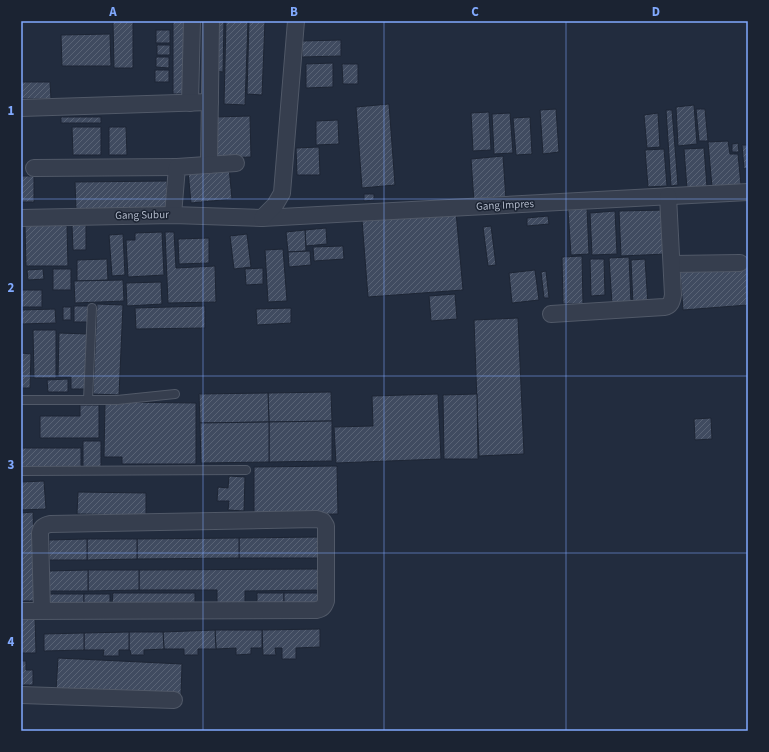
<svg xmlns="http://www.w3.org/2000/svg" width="769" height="752" font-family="'Source Sans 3',sans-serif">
<defs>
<pattern id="building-hatch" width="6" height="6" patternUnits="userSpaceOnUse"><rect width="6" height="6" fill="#404b60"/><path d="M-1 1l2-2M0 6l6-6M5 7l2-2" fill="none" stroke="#596375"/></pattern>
</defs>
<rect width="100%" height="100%" fill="#222c3e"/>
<g fill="url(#building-hatch)" stroke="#1d2534">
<polygon points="113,21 133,21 133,68 114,68"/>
<polygon points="173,21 190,21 189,94 173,94"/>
<polygon points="216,21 224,21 223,72 214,71"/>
<polygon points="226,21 248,21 245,105 224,104"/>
<polygon points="249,21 265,21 262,95 247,94"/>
<rect x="156" y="30" width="14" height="13"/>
<polygon points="110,34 111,66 62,66 61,35"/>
<polygon points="341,40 341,56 302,57 302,41"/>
<rect x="157" y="45" width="13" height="10"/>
<polygon points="156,57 169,57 169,68 156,67"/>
<polygon points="333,63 333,87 306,88 306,64"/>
<polygon points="342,64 358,64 358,84 343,84"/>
<rect x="155" y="70" width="14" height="12"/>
<polygon points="21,82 50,82 51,99 21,99"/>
<polygon points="389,104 395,185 362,188 356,107"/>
<polygon points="694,105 697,144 678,146 676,107"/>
<polygon points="556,109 559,152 543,154 540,110"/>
<polygon points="696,109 705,109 708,141 699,141"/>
<polygon points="666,110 672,110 678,185 671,186"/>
<polygon points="489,112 491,150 473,151 471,113"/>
<polygon points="510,113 513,153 494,154 492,114"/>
<polygon points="658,113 660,147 647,148 644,115"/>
<polygon points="250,116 251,157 217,158 215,117"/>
<rect x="61" y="117" width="40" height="6"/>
<polygon points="530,117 532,154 516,155 513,118"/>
<polygon points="338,120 339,144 316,145 316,121"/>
<polygon points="72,127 101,127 101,155 73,155"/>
<polygon points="109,127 126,127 127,155 109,155"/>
<polygon points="728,141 730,154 738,154 741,185 712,187 708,142"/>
<polygon points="738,143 739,152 732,152 732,144"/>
<polygon points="742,145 748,145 748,168 744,169"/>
<polygon points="319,147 320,175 297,175 296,148"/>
<polygon points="704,148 707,187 687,189 684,149"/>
<polygon points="664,149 667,186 648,187 645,150"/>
<polygon points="503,156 506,200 474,202 471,159"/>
<polygon points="229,167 232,199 191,203 188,171"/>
<rect x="21" y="176" width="13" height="26"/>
<polygon points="167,181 167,210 76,210 75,182"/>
<polygon points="364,194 374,194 374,200 364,201"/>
<polygon points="587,208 589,254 571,255 568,210"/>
<polygon points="665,210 666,254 621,256 619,211"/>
<polygon points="615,211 617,254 592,255 590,213"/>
<polygon points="456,212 463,290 368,297 362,220"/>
<polygon points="548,216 549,224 527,226 527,218"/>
<polygon points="25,225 67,225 68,266 26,266"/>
<polygon points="72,225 86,225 86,250 73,250"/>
<polygon points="491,226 496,265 488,266 483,227"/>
<polygon points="326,228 327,244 306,246 305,230"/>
<polygon points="305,230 306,251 288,252 286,232"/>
<polygon points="162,232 164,275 128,277 126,240 135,240 135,233"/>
<polygon points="165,232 174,232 176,268 215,266 216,302 168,303"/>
<polygon points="123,234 125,275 112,276 109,235"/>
<polygon points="247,234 251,267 234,269 230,236"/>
<polygon points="209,238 209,263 179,264 178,239"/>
<polygon points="343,246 344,259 314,261 313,247"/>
<polygon points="283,249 287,301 268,302 265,250"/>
<polygon points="310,251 311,265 289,267 288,252"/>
<polygon points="582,256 583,304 563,304 562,257"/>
<polygon points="629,257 631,303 612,304 609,258"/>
<polygon points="107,259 108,280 77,281 77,260"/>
<polygon points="590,259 604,259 605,295 591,296"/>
<polygon points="645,259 648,305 633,305 631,260"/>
<polygon points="748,267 748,305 683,310 680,272"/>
<polygon points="263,268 263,284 246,285 245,269"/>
<polygon points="43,269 44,279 28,280 27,270"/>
<rect x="53" y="269" width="18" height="21"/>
<polygon points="535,270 539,300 512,303 509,273"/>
<polygon points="546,271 549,298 544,298 541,272"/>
<polygon points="123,280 124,301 75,303 74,281"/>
<polygon points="161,282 162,304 127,306 126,283"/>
<rect x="21" y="290" width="21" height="17"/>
<polygon points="455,294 457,319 431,321 429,296"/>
<polygon points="97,304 123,305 119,395 93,394"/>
<rect x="74" y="306" width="14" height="16"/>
<polygon points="205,306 205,328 136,329 135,308"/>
<rect x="63" y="307" width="8" height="13"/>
<polygon points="291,308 291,323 257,325 256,309"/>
<polygon points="55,309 56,323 21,324 21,310"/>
<polygon points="518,318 524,454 479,456 474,320"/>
<polygon points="33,330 56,330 56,378 34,378"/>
<polygon points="59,333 88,334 87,389 71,389 71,377 58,377"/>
<polygon points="21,353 31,354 30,388 21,388"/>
<polygon points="68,379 68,392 48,392 47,380"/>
<polygon points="331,392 332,421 269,422 268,393"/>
<polygon points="268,393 269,422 200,423 199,394"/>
<polygon points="438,394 441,459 336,463 334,427 373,426 372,396"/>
<polygon points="477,394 478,459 444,459 443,395"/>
<polygon points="105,402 196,403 196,464 122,464 122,457 104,457"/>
<polygon points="80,405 99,405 99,438 40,438 40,416 80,416"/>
<polygon points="711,418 712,439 695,440 694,419"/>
<polygon points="332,421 332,461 269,462 269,422"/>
<polygon points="269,422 269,462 201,463 200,423"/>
<polygon points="83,441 101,441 101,468 83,469"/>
<rect x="21" y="448" width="60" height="19"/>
<polygon points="337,466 338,514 254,515 254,467"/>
<polygon points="229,476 245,477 244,511 228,510 229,501 217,501 218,487 228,488"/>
<polygon points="44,481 46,509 21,510 21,482"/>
<polygon points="78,492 146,493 146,515 77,514"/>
<polygon points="33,512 36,601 21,601 21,513"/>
<polygon points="322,537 322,558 239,558 239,538"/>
<polygon points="239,538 239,558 137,559 137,539"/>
<polygon points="87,539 137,539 137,559 87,560"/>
<polygon points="87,539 87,560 49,560 49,540"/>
<polygon points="322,569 322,590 245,591 245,603 217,603 217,590 139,590 139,570"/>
<polygon points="88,570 139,570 139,590 88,591"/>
<polygon points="88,570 88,591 48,591 48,571"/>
<polygon points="113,593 195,593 195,604 112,604"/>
<rect x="257" y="593" width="27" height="13"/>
<polygon points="284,593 322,593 322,605 284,606"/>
<rect x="47" y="594" width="37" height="10"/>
<rect x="84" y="594" width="26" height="10"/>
<polygon points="35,615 36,653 21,653 21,616"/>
<polygon points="320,629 320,647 296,648 296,659 282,659 282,648 275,648 276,655 263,655 262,630"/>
<polygon points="215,630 262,630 262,648 251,648 251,654 236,655 236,648 216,649"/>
<polygon points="215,630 216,649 198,649 198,655 184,655 184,649 164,649 163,632"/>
<polygon points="129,632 163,632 164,649 144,650 144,655 131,655 130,650 129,650"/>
<polygon points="129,632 129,650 119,650 119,656 103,656 104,650 84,650 84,633"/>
<polygon points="84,633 84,650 44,651 44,634"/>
<polygon points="58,658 182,664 181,696 56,691"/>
<polygon points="21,661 26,661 26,670 33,670 33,685 21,685"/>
</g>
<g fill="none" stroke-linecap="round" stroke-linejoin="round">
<g stroke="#515968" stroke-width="10">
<g id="lane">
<polyline points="21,400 117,400 175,394"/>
<polyline points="88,400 92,308"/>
<polyline points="21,471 246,470"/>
</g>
</g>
<g stroke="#515968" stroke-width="18">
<g id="street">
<polyline points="190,103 192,21"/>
<polyline points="21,108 210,102"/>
<polyline points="209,165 211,21"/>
<polyline points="34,168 177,167"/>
<polyline points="173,215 177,167 236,163"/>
<polyline points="21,218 173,215 262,218 748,192"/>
<polyline points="262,218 275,205 282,193 296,21"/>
<polyline points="672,264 740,263"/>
<path d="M551 314 664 307C671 306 672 301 673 295L668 196"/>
<path d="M21 611 316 610C322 609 324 607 326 601V526L323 521 317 519 50 524C45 525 41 527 40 533L42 611"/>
<polyline points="21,695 174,700"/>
</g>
</g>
<use href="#lane" stroke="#363e4e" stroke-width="8"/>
<use href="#street" stroke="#363e4e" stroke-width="16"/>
</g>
<path fill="none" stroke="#81a9fe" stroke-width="1" stroke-opacity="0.55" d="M203 21V731M384 21V731M566 21V731M21 199H748M21 376H748M21 553H748"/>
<g text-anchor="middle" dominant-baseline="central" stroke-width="3" stroke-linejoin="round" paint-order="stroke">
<g font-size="11" fill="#b1b9c9" stroke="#1b2332">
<text transform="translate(505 205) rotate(-3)">Gang Impres</text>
<text transform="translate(142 215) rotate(-1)">Gang Subur</text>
</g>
</g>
<rect width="769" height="752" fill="none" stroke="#1b2332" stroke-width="44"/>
<rect x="22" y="22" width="725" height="708" fill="none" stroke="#81a9fe" stroke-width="1.5"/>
<g font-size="13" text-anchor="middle" font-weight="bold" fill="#81a9fe">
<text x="113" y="16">A</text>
<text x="294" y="16">B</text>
<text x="475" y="16">C</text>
<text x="656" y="16">D</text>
<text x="11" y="115">1</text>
<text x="11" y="292">2</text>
<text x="11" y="469">3</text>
<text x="11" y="646">4</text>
</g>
</svg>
